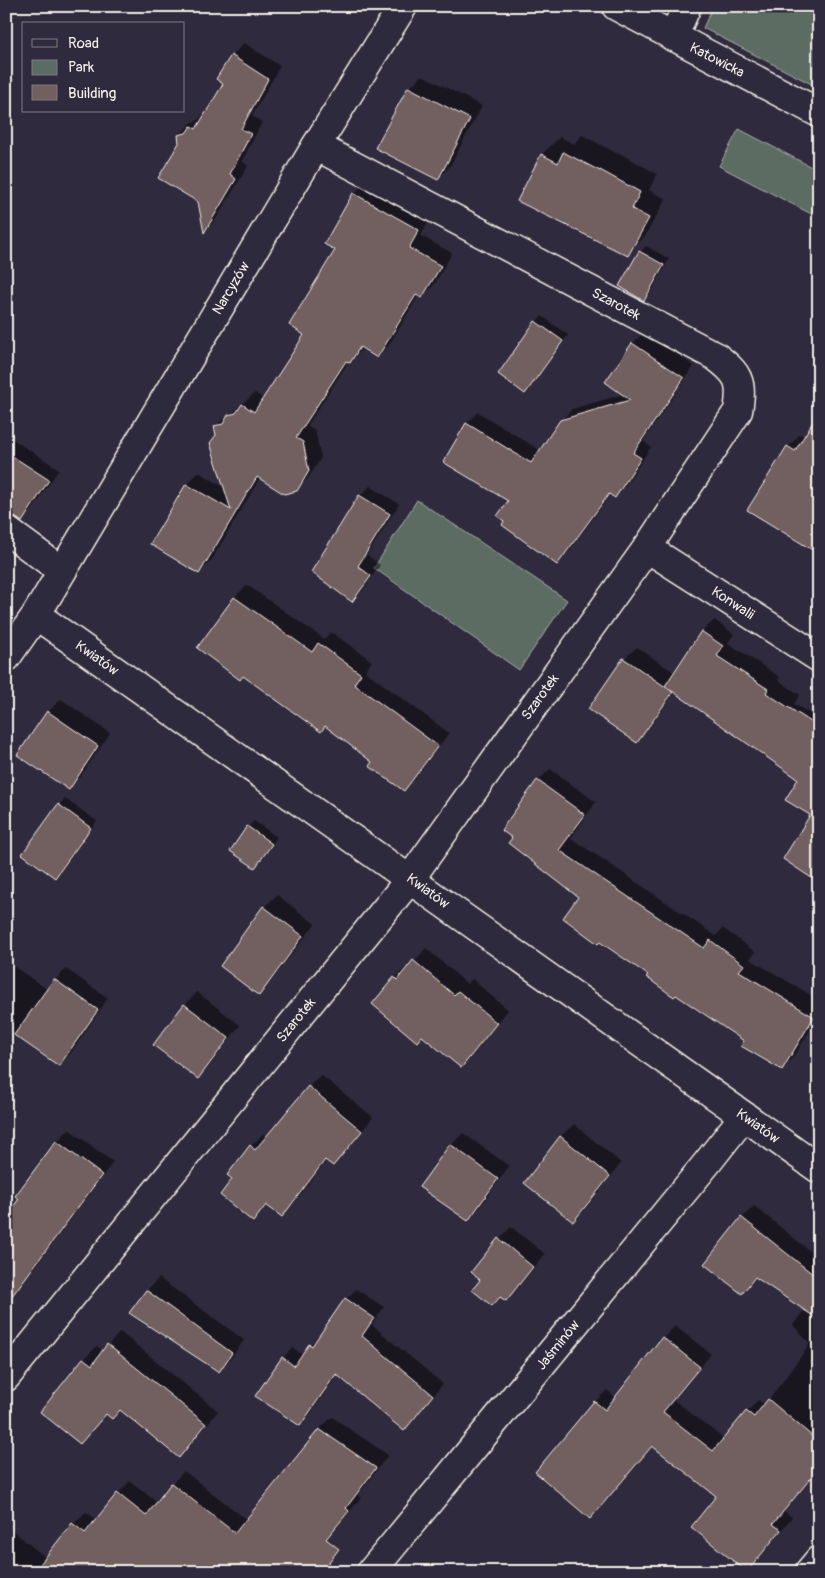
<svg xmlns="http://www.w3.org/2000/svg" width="825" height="1578" font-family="Pangolin,sans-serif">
<rect width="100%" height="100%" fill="#2f2a3d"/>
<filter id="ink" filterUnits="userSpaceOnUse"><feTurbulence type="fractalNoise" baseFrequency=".02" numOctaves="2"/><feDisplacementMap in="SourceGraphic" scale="10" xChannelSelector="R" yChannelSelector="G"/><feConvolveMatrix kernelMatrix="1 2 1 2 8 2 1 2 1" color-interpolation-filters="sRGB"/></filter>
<g filter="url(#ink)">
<g fill="#5b6c64" stroke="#a8aea6">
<polygon points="713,6 819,6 819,88 703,28"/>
<polygon points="739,129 819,171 819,218 719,166"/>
<polygon points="417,500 567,600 519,670 374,568"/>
</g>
<g fill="#0007">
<polygon points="244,43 280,66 252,116 262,122 242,161 248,166 216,219 205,230 199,201 179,136 191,123 197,121 204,114 206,115 225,83 232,56"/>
<polygon points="422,75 482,106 450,166 438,179 409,88"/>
<polygon points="582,135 618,154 619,153 657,174 649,190 666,199 645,236 627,254 542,154 560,137 574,144"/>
<polygon points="366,182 430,218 421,236 452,253 434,285 422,297 419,295 389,345 377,357 363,348 350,362 349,361 307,426 315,430 321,458 309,477 296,490 260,478 211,561 198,573 152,543 187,484 199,472 225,488 215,427 228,415 232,413 255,393 264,399 306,335 337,249 354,194"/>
<polygon points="646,246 669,259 650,294 644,300 640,252"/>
<polygon points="542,316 568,335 531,386 525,392 536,322"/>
<polygon points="644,332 694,366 643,441 651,447 626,485 615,496 611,494 568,552 557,563 510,500 444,462 467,423 478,412 541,451 561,421 572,409 624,394 606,382 633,343"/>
<polygon points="800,434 805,437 819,501 749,510 788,447"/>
<polygon points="6,435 59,469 32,510 22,521 15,516 6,513"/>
<polygon points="370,486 399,504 367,555 380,565 362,591 352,601 360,496"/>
<polygon points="247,585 324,639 331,632 372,661 365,671 449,733 416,777 404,789 374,762 326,725 198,648 235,597"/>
<polygon points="819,588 819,606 811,602"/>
<polygon points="714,620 734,634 728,643 780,677 778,680 800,695 794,704 819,719 819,881 812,815 800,778 675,691 649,728 636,741 624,659 637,647 675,673 702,632"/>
<polygon points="61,699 110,733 81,776 69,788 19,754 48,712"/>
<polygon points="550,769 596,802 571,838 716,936 723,928 755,952 750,959 819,1000 819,1016 794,1056 782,1069 745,1041 580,897 510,843 538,781"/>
<polygon points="65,799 97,821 61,871 55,877 59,805"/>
<polygon points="254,821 277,837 261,861 255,867 248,827"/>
<polygon points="277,895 315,924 271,981 259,994 264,907"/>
<polygon points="426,948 467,984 472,979 508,1010 473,1054 461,1066 395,978 407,966 409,968"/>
<polygon points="6,961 48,990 55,980 66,969 108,998 71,1053 59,1064 6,1027"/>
<polygon points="197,992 240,1025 210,1065 198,1077 185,1005"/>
<polygon points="321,1075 373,1117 345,1152 333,1165 327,1160 294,1203 282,1215 268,1205 253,1220 251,1146 263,1134 267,1137 308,1087"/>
<polygon points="574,1124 621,1163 586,1208 573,1221 525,1183 561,1136"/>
<polygon points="69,1129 113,1162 33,1270 21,1283 21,1199 57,1142"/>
<polygon points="463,1133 509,1166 480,1207 468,1220 451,1145"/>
<polygon points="754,1206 816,1256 819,1251 819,1469 784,1511 792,1517 758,1559 746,1571 718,1496 653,1445 602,1505 590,1517 536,1472 595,1402 607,1390 616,1398 663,1338 675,1326 711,1354 674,1400 724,1439 747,1412 758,1400 765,1405 810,1344 793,1325 805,1309 757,1277 742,1292 742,1218"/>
<polygon points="511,1227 545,1254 518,1287 506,1300 482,1279 499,1239"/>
<polygon points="159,1278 244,1340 231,1358 219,1370 131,1312 147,1290"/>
<polygon points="356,1289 384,1307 372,1325 443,1384 404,1430 338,1374 310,1414 300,1424 282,1358 293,1348 303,1355 310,1345 320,1335 346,1299"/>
<polygon points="120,1332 218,1411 191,1444 179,1456 120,1409 107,1413 80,1443 42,1412 84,1359 97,1346 103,1351"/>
<polygon points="332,1417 388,1455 358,1495 361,1498 325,1541 283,1572 6,1572 6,1525 46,1558 73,1524 86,1512 97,1520 118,1494 130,1481 158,1503 172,1484 184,1471 247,1520 320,1429"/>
</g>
<g fill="#725f5f" stroke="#f4f1e8">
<polygon points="231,55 268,79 241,129 251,134 230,174 236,179 204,233 198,202 158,178 179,143 178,135 186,133 191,126 196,129 223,84 216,79"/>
<polygon points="408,87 470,119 438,180 375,148"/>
<polygon points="563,152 600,171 600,170 640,192 632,209 649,218 628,256 517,201 541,154 558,163"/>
<polygon points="353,193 419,230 409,248 441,266 422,298 416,295 377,358 360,347 350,363 346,361 296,438 303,442 309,471 297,491 284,494 257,477 199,574 150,544 186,484 231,510 210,443 216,435 214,426 223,424 228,415 236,413 242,404 254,412 304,335 289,325 335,250 324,244"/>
<polygon points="639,251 664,265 644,301 619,286"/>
<polygon points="535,321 563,341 525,394 498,374"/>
<polygon points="632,343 684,378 633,453 641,458 615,498 609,494 557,565 502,525 504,521 497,516 508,501 443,462 466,423 531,463 560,420 630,400 605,382"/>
<polygon points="819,412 819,554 747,510 787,446 795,451"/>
<polygon points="6,452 49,480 22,522 15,517 6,515"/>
<polygon points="359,495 390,514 358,566 371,576 352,602 311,572"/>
<polygon points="234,597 312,652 318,643 361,674 354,684 438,746 404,791 369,766 372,762 325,726 321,732 243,676 240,680 197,648"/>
<polygon points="701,631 723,646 717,656 768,689 766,693 819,727 819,883 783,859 810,815 785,800 798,779 665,686"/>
<polygon points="623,658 673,692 637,743 588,709"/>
<polygon points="47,711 98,746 69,790 17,755"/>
<polygon points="537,780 585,815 559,850 704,948 710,940 744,965 739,971 814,1017 782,1070 741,1046 744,1041 676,995 674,997 646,977 648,975 600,942 598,944 563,918 578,897 508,843 512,838 501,830"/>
<polygon points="58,804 91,828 55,878 22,854"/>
<polygon points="247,826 272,844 255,868 230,851"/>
<polygon points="263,906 303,936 259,996 220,966"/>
<polygon points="413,960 454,995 458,991 497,1023 461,1068 422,1036 417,1042 372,1004 394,977 397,980"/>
<polygon points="54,979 98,1010 59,1066 14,1035"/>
<polygon points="184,1004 229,1038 198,1079 153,1045"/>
<polygon points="308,1086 362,1131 333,1166 325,1160 282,1217 266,1205 253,1222 220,1195 232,1179 227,1175 250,1145 255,1150"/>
<polygon points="560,1136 610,1176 573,1222 524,1183"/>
<polygon points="56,1141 102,1175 6,1304 6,1216 19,1199 15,1196"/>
<polygon points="450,1144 498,1179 468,1221 419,1187"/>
<polygon points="741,1217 819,1279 819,1320 755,1277 742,1294 704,1264"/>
<polygon points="498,1238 533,1267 506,1301 500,1297 492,1306 472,1290 480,1280 471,1272"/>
<polygon points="146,1290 232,1353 219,1372 129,1313"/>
<polygon points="345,1298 374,1318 362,1336 433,1395 404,1431 336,1374 300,1426 255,1396 282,1357 294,1366 309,1344 312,1346"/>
<polygon points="662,1337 700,1367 663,1412 713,1451 746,1411 754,1417 768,1399 819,1442 819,1468 773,1524 781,1530 747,1572 691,1527 716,1496 652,1446 590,1519 535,1472 594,1401 605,1410"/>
<polygon points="107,1344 206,1424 179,1458 120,1410 112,1419 106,1414 80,1444 40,1412 83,1358 92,1365"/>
<polygon points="319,1429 376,1468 346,1508 349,1511 326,1539 339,1549 321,1572 34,1572 72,1523 85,1533 117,1493 146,1516 171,1483 235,1533"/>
</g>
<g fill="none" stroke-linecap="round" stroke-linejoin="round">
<g stroke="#f4f1e8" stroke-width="31">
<g id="minor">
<polyline points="673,37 687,6"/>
<polyline points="6,530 62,571"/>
<polyline points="647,548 819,658"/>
<polyline points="36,615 819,1169"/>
<polyline points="6,658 36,615 316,146 403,6"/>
<path d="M6 1377 410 879 647 548 738 411C743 381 739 374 715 356L316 146"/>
<polyline points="371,1572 707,1163 744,1116"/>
<polyline points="809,1572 819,1560"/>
</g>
</g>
<g stroke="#f4f1e8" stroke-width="31">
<polyline id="secondary" points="616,6 819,113"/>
</g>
<use href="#minor" stroke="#2f2a3d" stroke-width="28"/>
<use href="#secondary" stroke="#2f2a3d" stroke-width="28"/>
</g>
</g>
<g text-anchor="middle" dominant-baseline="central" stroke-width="5" stroke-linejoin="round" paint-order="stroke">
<g font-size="14" fill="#f4f1e8" stroke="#2f2a3d">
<text transform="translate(717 60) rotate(27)">Katowicka</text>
<text transform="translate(231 288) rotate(-59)">Narcyzów</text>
<text transform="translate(616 304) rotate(28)">Szarotek</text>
<text transform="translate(733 603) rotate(33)">Konwalii</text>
<text transform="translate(97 658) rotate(35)">Kwiatów</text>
<text transform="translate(540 697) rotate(-54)">Szarotek</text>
<text transform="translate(428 891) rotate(36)">Kwiatów</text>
<text transform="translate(296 1020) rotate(-51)">Szarotek</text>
<text transform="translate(758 1126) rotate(35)">Kwiatów</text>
<text transform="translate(558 1345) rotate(-51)">Jaśminów</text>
</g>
</g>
<rect width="825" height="1578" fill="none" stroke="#2f2a3d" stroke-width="25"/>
<rect x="12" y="12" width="800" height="1553" fill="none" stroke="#f4f1e8" stroke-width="2" filter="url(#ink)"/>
<rect x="22" y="22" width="162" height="90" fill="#2f2a3d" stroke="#7e7a81"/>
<rect x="32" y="39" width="25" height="8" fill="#2f2a3d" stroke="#7e7a81"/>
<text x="68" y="48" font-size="15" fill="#f4f1e8">Road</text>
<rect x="32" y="60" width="25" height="15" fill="#5b6c64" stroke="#7e7a81"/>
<text x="68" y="72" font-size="15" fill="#f4f1e8">Park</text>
<rect x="32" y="85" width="25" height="15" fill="#725f5f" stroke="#7e7a81"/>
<text x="68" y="98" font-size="15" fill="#f4f1e8">Building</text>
</svg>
